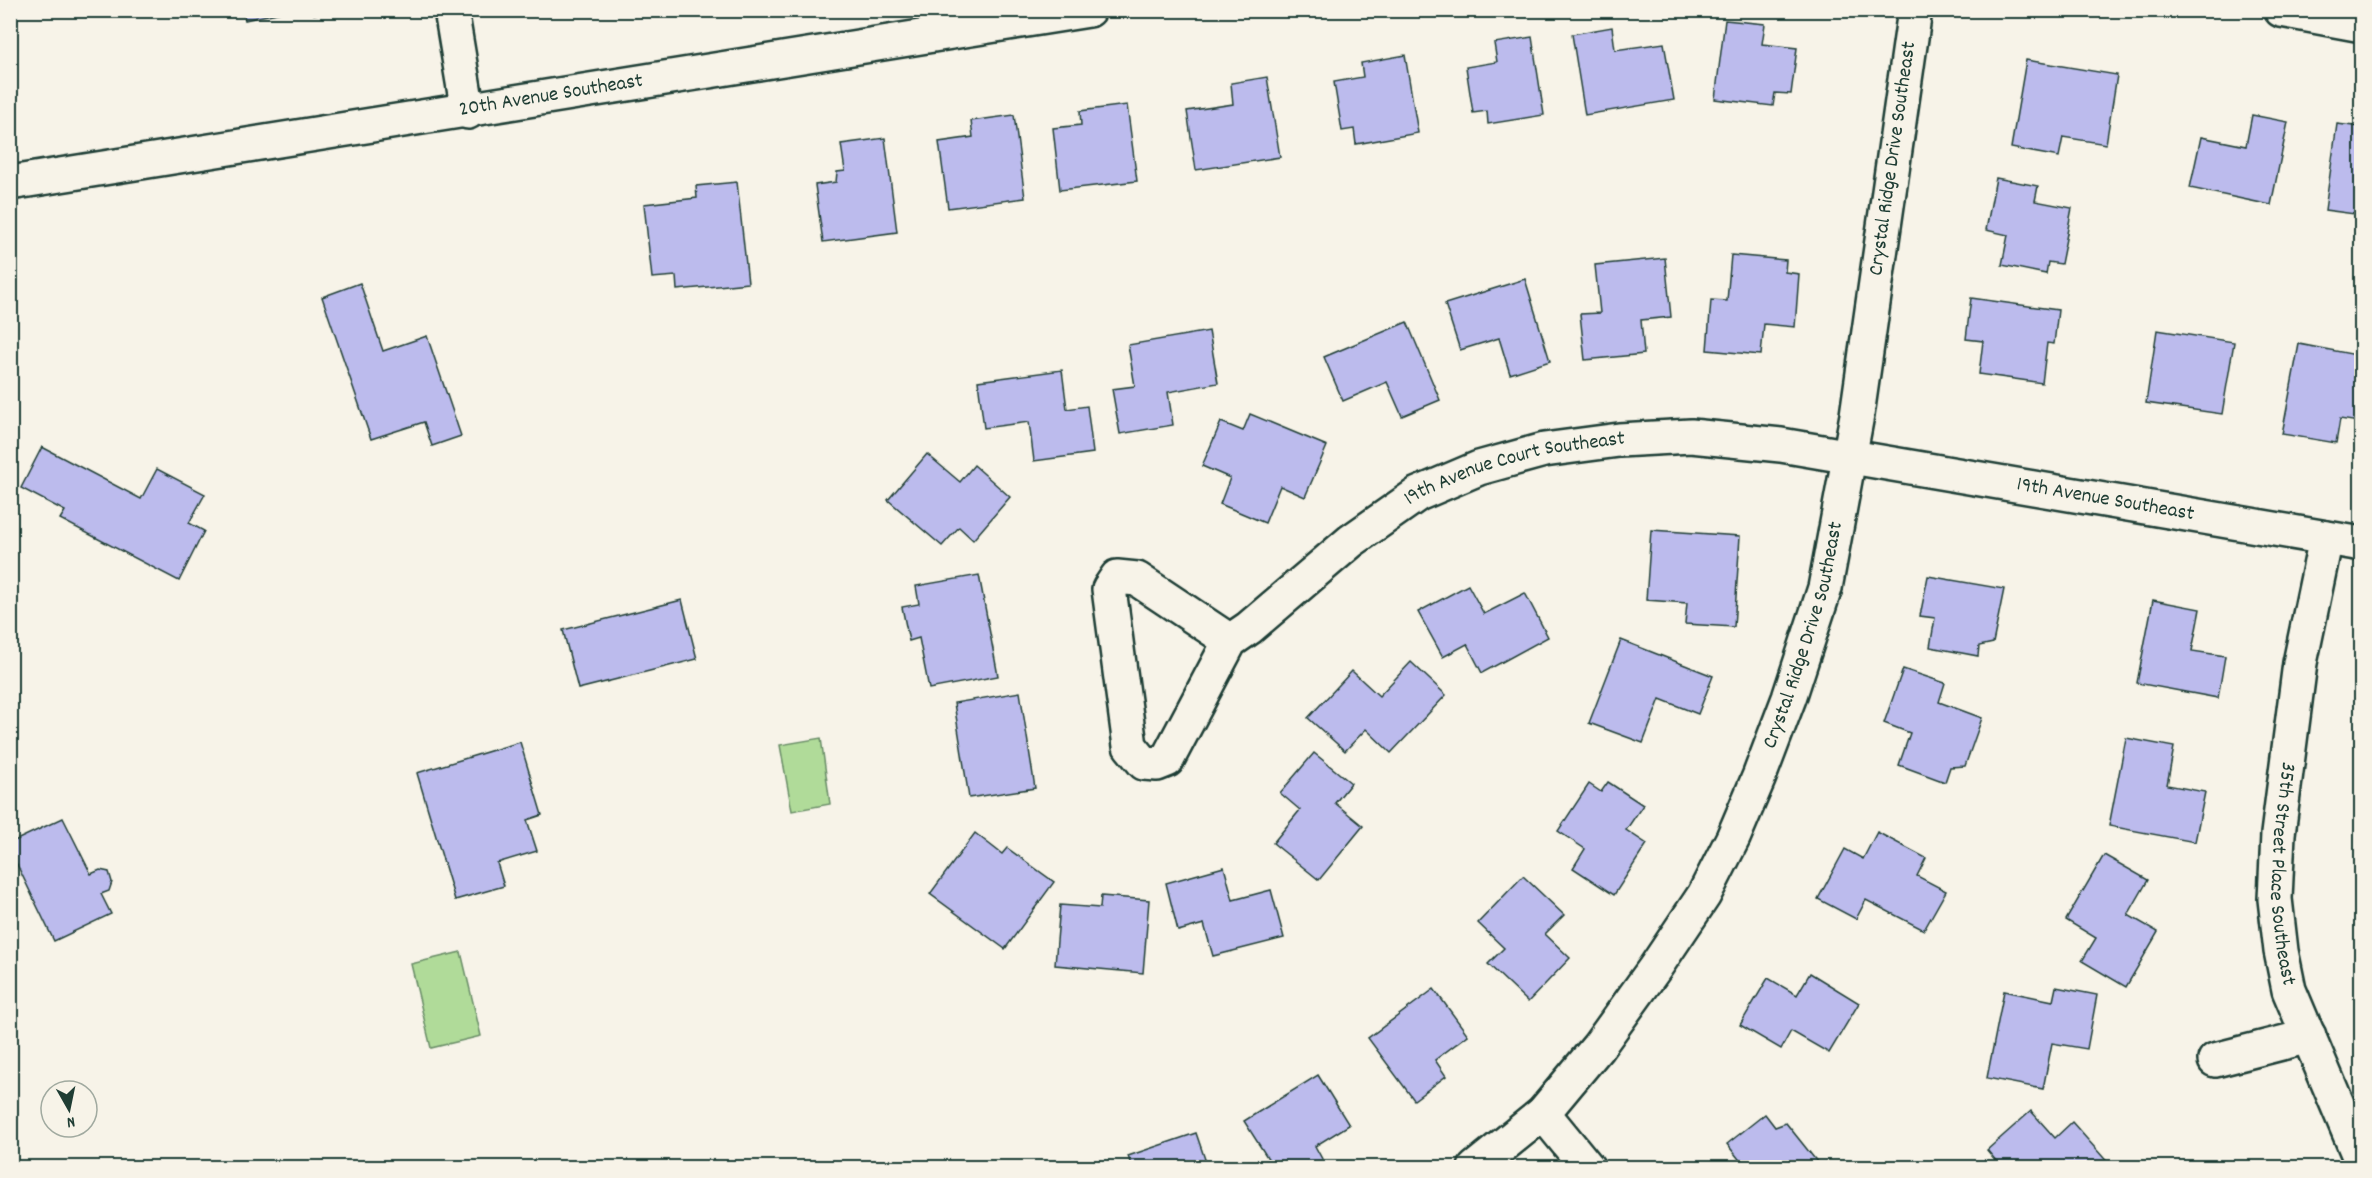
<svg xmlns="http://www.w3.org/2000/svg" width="2372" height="1178" font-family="Dekko,sans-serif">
<rect width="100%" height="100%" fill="#f7f3e8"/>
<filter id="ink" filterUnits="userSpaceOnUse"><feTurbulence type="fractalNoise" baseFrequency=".0167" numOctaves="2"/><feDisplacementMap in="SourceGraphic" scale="12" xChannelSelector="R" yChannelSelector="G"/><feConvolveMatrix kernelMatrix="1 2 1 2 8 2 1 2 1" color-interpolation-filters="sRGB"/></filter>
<g filter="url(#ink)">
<g fill="#b0db99" stroke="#688c66" stroke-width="1.5">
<polygon points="821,738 830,804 792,811 780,745"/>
<polygon points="461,952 481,1036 431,1048 411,964"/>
</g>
<g fill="#bcbbed" stroke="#1f3d34" stroke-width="1.5">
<polygon points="243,10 291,10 245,20"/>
<polygon points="313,10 333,10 314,14"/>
<polygon points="1725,20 1765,24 1762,44 1797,48 1791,94 1775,93 1773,106 1715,99"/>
<polygon points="1612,27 1615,50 1664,43 1674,100 1585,115 1572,34"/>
<polygon points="1532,37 1544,115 1488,124 1487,111 1473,113 1466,67 1497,62 1494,43"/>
<polygon points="1405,55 1418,133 1356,144 1354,129 1342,131 1334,82 1363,77 1361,63"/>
<polygon points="2026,60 2117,75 2106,144 2063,137 2059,157 2011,148"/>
<polygon points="1267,77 1280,157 1196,170 1187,111 1233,104 1231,83"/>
<polygon points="1127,105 1137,181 1060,190 1053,128 1081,125 1080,111"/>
<polygon points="1014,115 1025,198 948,208 939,142 973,137 971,121"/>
<polygon points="2252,115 2288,122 2271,205 2190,188 2201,137 2246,146"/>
<polygon points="2337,124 2362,127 2362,215 2325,210"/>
<polygon points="885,138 897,232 823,242 815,185 836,182 837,172 845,171 841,144"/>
<polygon points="1996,178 2038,186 2035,201 2072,208 2061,264 2048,262 2046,274 2002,265 2008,235 1986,230"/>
<polygon points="737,182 748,283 677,290 676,276 652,278 644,204 697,198 696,186"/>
<polygon points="1731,255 1786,260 1785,272 1799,274 1795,327 1764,324 1761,355 1707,350 1711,300 1727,301"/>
<polygon points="1665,258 1671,317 1641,320 1644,354 1585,360 1580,314 1600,313 1595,265"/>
<polygon points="1525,279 1550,361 1510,374 1499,338 1460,350 1445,304"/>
<polygon points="360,283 383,351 427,336 461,436 432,446 424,422 371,439 322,297"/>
<polygon points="1971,298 2058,310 2054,344 2047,343 2042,383 1979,374 1983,341 1966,339"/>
<polygon points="1407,322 1440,400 1402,416 1387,382 1343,401 1324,357"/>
<polygon points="2157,330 2234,342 2222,414 2146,403"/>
<polygon points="1209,331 1218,383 1168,392 1173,425 1120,434 1112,389 1135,386 1128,345"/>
<polygon points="2299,344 2362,356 2362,408 2359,422 2340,419 2336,443 2282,434"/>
<polygon points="1062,370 1067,409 1087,406 1093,453 1034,461 1029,422 984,428 978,381"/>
<polygon points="1250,414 1327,446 1305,497 1280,486 1265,523 1220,504 1230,478 1202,466 1221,422 1243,431"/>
<polygon points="42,447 141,499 157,469 205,494 189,523 204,531 179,581 60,519 65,511 21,488"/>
<polygon points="927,454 960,482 974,465 1010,497 973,540 959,527 942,546 888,500"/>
<polygon points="1651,530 1740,536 1734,627 1685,624 1687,603 1646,600"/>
<polygon points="979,575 998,676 929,689 919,638 909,641 902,607 919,604 916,586"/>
<polygon points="1928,576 2004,589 1993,643 1979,646 1978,656 1930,647 1935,618 1920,616"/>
<polygon points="1468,585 1484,614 1525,593 1548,637 1482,673 1467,644 1443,657 1418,612"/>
<polygon points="682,600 697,659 578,689 563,630"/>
<polygon points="2153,600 2200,609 2192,651 2225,656 2218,698 2137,683"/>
<polygon points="1621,640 1713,676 1698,714 1660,699 1643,743 1589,723"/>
<polygon points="1411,662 1446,695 1391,753 1366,729 1345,751 1308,718 1352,671 1379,696"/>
<polygon points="1903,669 1945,683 1939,702 1982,718 1965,766 1950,767 1945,782 1899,765 1910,733 1884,723"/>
<polygon points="1020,692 1035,788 969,798 954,703"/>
<polygon points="2126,738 2174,747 2167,785 2205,792 2195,842 2109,826"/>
<polygon points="520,742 542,815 527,820 537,851 497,863 504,886 455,900 417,773"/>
<polygon points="1314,753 1351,783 1335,803 1363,826 1319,880 1273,843 1300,810 1280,793"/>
<polygon points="1608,782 1643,805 1626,830 1647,844 1614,895 1573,868 1585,849 1558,831 1589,784 1601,792"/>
<polygon points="63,818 91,874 100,870 109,872 112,882 109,891 101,894 111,914 54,941 10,850 10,843"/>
<polygon points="1877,832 1926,858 1917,876 1946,891 1924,930 1866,900 1856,919 1818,899 1845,849 1863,859"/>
<polygon points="975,833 1002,854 1007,848 1054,882 1005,949 930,894"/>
<polygon points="2104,855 2148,880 2128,915 2158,932 2126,987 2082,961 2096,938 2066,920"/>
<polygon points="1224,867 1233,900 1271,890 1284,938 1213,956 1204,924 1178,931 1166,883"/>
<polygon points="1523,876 1564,915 1545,934 1570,958 1528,1002 1488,964 1504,948 1478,923"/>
<polygon points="1101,896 1149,900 1143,973 1055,965 1060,905 1100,908"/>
<polygon points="1810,973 1859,1003 1829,1053 1791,1031 1781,1049 1740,1025 1768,978 1797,995"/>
<polygon points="2056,987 2097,995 2087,1049 2052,1043 2043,1089 1987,1078 2004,991 2053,1001"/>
<polygon points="1434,989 1468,1035 1435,1060 1446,1076 1414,1100 1368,1038"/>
<polygon points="1318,1075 1349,1125 1315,1146 1327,1168 1274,1168 1244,1121"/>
<polygon points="2031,1111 2055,1138 2072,1122 2111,1166 2002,1168 1987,1150"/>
<polygon points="1765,1114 1775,1127 1786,1123 1822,1168 1746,1168 1727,1144"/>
<polygon points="1196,1133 1208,1168 1132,1168 1128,1156"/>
</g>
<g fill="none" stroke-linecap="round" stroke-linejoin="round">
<g stroke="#1f3d34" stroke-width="38">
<g id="street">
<polyline points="451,10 468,112"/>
<polyline points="2281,10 2362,25"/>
<path id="s1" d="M10 183 1089 10"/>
<path id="s2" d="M2326 538 2300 663 2278 834 2275 899 2281 951 2289 990 2362 1163"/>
<path id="s3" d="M1230 641 1137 579 1117 577 1109 589 1130 746 1144 763 1157 764 1167 760 1230 641 1249 628 1351 541 1418 494 1479 468 1544 450 1619 440 1691 436 1781 445 2362 544"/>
<polyline points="2215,1060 2309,1036"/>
<polyline points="1543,1113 1588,1168"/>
<path id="s4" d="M1475 1168 1543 1113 1598 1047 1655 968 1704 895 1733 838 1759 777 1789 698 1825 588 1857 415 1915 10"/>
</g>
</g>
<use href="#street" stroke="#f7f3e8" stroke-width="33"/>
</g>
</g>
<g text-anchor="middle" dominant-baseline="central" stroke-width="4.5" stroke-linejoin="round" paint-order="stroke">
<g font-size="21" fill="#1f3d34" stroke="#f7f3e8">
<text stroke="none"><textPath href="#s1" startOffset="548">20th Avenue Southeast</textPath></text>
<text stroke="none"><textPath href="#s4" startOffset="1124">Crystal Ridge Drive Southeast</textPath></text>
<text stroke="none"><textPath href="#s3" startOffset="825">19th Avenue Court Southeast</textPath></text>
<text stroke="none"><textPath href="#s3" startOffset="1425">19th Avenue Southeast</textPath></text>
<text stroke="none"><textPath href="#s4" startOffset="638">Crystal Ridge Drive Southeast</textPath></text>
<text stroke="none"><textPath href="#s2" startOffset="340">35th Street Place Southeast</textPath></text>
</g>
</g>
<rect width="2372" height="1178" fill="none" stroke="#f7f3e8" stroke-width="36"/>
<rect x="18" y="18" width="2336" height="1142" fill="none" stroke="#1f3d34" stroke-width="2" filter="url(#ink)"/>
<g transform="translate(69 1109) rotate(171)"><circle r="28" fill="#f7f3e8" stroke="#a1aaa0" stroke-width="1.5"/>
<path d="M0-4.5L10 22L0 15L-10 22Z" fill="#1f3d34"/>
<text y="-9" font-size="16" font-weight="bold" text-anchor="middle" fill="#1f3d34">N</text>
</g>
</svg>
